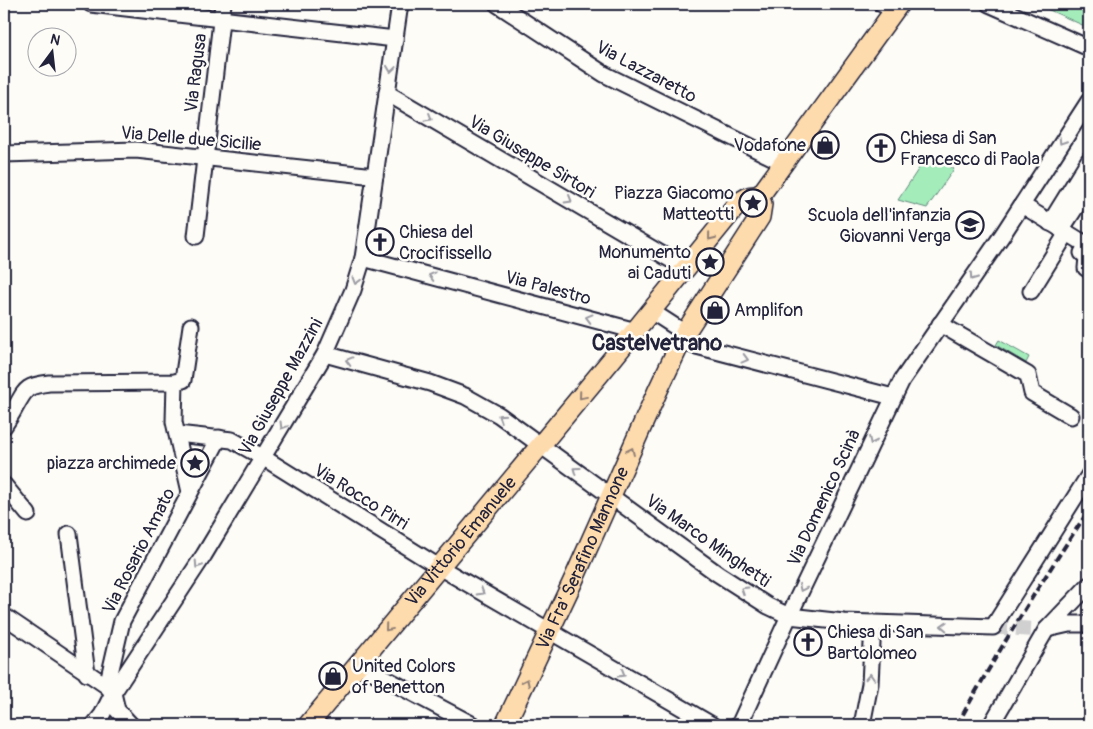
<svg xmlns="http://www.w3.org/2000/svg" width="1093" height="729" font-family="Pangolin,sans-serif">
<rect width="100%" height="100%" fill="#fdfcf7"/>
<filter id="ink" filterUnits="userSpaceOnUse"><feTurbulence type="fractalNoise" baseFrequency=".02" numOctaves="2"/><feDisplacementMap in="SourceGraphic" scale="10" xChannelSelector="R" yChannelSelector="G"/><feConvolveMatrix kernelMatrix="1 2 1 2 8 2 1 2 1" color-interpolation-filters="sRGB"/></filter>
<g filter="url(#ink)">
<g fill="#a4edbb" stroke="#63887b">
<polygon points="1036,4 1089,4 1089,28"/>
<polygon points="929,153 954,169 927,208 898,200"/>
<polygon points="999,340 1029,357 1026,363 996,345"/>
</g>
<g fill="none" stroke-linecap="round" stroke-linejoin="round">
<polyline stroke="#d1d0d1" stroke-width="15" stroke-dasharray="15 8" stroke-linecap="butt" points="993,627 1046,630"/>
<g stroke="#22223b" stroke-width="19">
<g id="minor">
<polyline points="91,4 395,39"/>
<polyline points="497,4 604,74 784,163"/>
<polyline points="882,4 893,10"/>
<polyline points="989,4 1089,48"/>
<polyline points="387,93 685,268"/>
<polyline points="4,154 136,150 375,176"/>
<polyline points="1022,205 1087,245"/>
<polyline points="1050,223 1089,160"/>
<polyline points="1061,230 1089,187"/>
<polyline points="196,236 223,4"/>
<polyline points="1089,241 1082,253 1087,257 1086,268 1089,270"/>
<polyline points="363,258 636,331"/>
<polyline points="1031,291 1067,233"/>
<polyline points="651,311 685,333"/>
<polyline points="940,324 1028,375 1032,393 1071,416"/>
<polyline points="681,342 893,397"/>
<polyline points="325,354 430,383 465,396 499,415 718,574 768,606 789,616 844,622 993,627 1089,475"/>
<polyline points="175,382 174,422 190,492"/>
<path d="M4 426C8 420 12 414 15 408 26 389 25 386 49 383L175 382 183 380 191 326"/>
<polyline points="177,434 232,440 264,458 439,567 712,725"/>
<polyline points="4,485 28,514"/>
<polyline points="69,534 87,674"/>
<polyline points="4,616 107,686 113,693 117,710 131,725"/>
<polyline points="1047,629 1069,624 1089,624"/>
<polyline points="358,664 473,725"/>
<polyline points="107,686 122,621 219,438"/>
<polyline points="94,725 102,715 113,693 204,555 325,354 353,290 363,258 400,4"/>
<polyline points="739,725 789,616 902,380 1003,234 1089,101"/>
<polyline points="862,725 870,684 873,623"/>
<polyline points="991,725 1046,630 1089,585"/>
</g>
</g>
<g stroke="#22223b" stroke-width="22">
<g id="major">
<polyline points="759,197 899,4"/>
<path id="s1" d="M308 725 613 358 737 205C743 199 750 194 759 197"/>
<path id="s2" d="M505 725 573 581 658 390 685 333 760 217 762 204 759 197"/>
</g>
</g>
<use href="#minor" stroke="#fdfcf7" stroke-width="15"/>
<use href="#major" stroke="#fedbac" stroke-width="19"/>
<path stroke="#22223b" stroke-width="4" stroke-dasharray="8 4" stroke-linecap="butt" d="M957 725C998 651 1042 580 1089 510"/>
</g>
<defs><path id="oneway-chevron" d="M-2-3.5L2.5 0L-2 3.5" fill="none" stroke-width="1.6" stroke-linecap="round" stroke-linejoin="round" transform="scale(1.25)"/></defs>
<g stroke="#9a9aa2">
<use href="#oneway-chevron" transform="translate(391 69) rotate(98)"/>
<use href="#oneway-chevron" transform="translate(429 118) rotate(31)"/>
<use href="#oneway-chevron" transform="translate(1062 141) rotate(123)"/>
<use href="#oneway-chevron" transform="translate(569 200) rotate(30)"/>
<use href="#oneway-chevron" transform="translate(432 276) rotate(-165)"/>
<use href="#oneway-chevron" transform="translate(973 277) rotate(125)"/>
<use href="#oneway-chevron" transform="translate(356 281) rotate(107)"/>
<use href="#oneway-chevron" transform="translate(589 318) rotate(-165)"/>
<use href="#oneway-chevron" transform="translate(745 359) rotate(15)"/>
<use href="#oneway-chevron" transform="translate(349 361) rotate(-165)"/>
<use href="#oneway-chevron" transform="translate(501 417) rotate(-147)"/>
<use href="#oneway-chevron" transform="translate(283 426) rotate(121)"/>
<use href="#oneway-chevron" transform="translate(872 441) rotate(115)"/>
<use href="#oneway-chevron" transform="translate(576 470) rotate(-144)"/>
<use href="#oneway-chevron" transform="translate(198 565) rotate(123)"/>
<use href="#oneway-chevron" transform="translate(802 588) rotate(115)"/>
<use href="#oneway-chevron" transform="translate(744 590) rotate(-148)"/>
<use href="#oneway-chevron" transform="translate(481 592) rotate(31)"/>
<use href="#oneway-chevron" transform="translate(944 626) rotate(-178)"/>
<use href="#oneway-chevron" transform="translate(622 674) rotate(30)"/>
<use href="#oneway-chevron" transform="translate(870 677) rotate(-87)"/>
</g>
<g stroke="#907e74">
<use href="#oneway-chevron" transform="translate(711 237) rotate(129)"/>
<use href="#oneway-chevron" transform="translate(582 396) rotate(130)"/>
<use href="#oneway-chevron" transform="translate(631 451) rotate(-65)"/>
<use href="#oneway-chevron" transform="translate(388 628) rotate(130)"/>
<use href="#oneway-chevron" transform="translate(526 682) rotate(-64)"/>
</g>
</g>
<defs>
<g id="shop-ring" transform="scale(1.4375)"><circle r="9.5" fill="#fdfcf7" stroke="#22223b" stroke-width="1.5"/><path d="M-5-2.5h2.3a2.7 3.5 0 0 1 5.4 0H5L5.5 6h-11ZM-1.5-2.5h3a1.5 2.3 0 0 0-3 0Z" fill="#22223b"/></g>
<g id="church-ring" transform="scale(1.4375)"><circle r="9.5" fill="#fdfcf7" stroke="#22223b" stroke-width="1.5"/><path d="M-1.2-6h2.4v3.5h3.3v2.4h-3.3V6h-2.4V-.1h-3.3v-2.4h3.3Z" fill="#22223b"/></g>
<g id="sight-ring" transform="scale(1.4375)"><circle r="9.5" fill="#fdfcf7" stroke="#22223b" stroke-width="1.5"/><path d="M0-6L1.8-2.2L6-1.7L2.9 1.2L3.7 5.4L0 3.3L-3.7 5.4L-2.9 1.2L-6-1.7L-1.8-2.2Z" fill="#22223b"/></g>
<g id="school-ring" transform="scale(1.4375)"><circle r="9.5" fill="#fdfcf7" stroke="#22223b" stroke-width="1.5"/><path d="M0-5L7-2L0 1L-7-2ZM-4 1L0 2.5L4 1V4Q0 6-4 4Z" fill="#22223b"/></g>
</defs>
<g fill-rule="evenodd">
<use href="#shop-ring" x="825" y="145"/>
<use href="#church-ring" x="881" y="148"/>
<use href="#sight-ring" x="753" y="203"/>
<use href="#school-ring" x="970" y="225"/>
<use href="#church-ring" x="380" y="242"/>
<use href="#sight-ring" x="710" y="262"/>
<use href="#shop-ring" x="715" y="310"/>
<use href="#sight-ring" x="195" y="463"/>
<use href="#church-ring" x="808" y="642"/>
<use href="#shop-ring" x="333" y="676"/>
</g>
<g text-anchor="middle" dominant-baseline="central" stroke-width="5" stroke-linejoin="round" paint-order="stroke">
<g font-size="18" fill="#22223b" stroke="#fdfcf7">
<text transform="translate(646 72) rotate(28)">Via Lazzaretto</text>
<text transform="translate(196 73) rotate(-83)">Via Ragusa</text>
<text transform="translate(191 139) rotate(5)">Via Delle due Sicilie</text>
<text transform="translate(532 157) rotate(31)">Via Giuseppe Sirtori</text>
<text transform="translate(548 288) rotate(15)">Via Palestro</text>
<text transform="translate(281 387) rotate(-61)">Via Giuseppe Mazzini</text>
<text transform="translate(361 497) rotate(32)">Via Rocco Pirri</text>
<text transform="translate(824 498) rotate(-65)">Via Domenico Scinà</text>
<text transform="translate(708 541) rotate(35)">Via Marco Minghetti</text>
<text stroke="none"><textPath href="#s1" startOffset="239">Via Vittorio Emanuele</textPath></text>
<text transform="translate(139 551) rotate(-63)">Via Rosario Amato</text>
<text stroke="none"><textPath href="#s2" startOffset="184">Via Fra' Serafino Mannone</textPath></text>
</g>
<g font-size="18" fill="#22223b" stroke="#fdfcf7" text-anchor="start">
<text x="900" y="138">Chiesa di San<tspan x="900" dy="21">Francesco di Paola</tspan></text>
<text x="806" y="145" text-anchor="end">Vodafone</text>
<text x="734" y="193" text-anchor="end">Piazza Giacomo<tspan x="734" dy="21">Matteotti</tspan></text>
<text x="951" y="215" text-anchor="end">Scuola dell'infanzia<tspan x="951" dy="21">Giovanni Verga</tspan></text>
<text x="399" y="232">Chiesa del<tspan x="399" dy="21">Crocifissello</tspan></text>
<text x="691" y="252" text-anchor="end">Monumento<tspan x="691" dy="21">ai Caduti</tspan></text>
<text x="734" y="310">Amplifon</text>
<text x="176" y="463" text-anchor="end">piazza archimede</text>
<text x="827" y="632">Chiesa di San<tspan x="827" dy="21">Bartolomeo</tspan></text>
<text x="352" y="666">United Colors<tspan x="352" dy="21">of Benetton</tspan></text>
</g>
<g font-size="22" font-weight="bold" fill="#22223b" stroke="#fdfcf7">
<text x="657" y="343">Castelvetrano</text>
</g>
</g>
<rect width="1093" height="729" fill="none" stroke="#fdfcf7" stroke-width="20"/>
<rect x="10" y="10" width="1073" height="709" fill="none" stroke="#22223b" stroke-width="2" filter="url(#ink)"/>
<g transform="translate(52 52) rotate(15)"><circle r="24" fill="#fdfcf7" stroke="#a5a5ac"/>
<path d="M0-4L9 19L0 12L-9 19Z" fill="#22223b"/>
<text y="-8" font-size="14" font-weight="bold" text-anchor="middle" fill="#22223b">N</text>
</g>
</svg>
